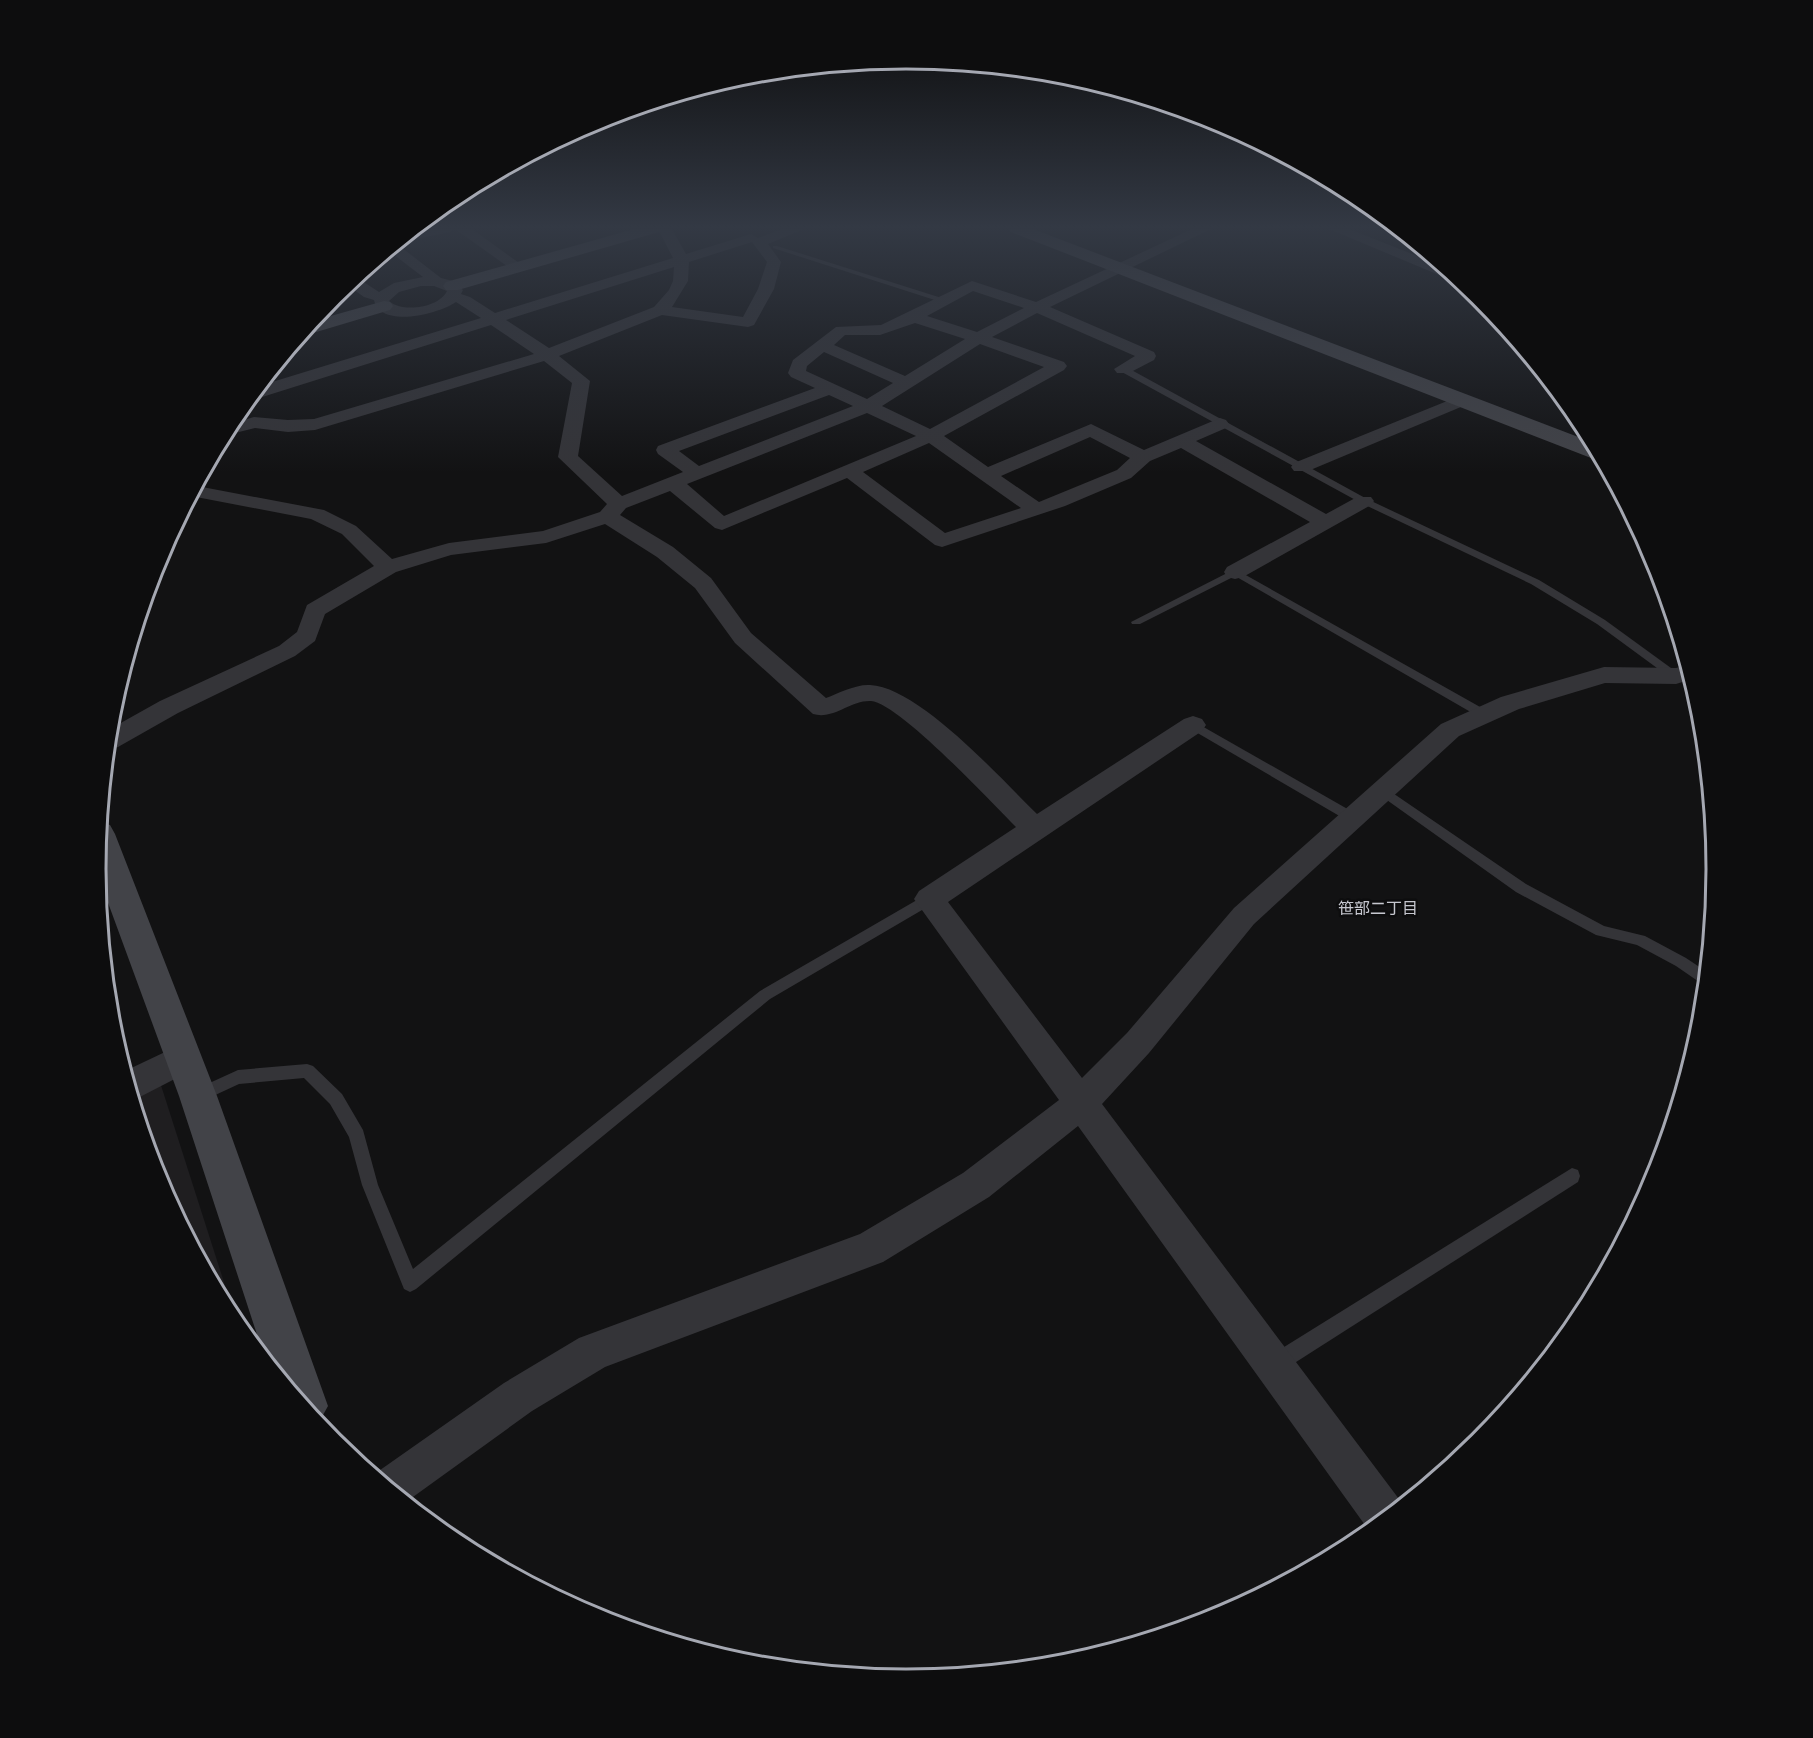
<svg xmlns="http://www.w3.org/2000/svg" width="1813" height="1738" font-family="'Titillium Web','Noto Sans JP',sans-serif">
<rect width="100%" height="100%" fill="#121213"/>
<polygon fill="#1f1e20" points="159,1079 238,1326 158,1179 132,1093"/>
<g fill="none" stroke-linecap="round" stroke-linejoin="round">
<g fill="#343438" fill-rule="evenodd">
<polygon points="773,246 777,246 948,300 941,302 773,248"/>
<polygon points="1120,367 1126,367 1367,499 1539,580 1605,620 1682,676 1680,679 1672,679 1597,624 1531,584 1361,503 1120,371"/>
<polygon points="1235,569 1489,712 1491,715 1485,719 1481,718 1235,576 1140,624 1132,624 1131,622"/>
<polygon points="1193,721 1358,815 1359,818 1358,821 1348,821 1189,728 1187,725"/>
<polygon points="1381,785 1526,884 1604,926 1645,936 1686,958 1707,972 1705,986 1676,966 1637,945 1596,935 1516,892 1377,793 1375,790"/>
<polygon points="929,893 934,895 936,899 934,903 770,999 416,1289 410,1292 404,1289 362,1185 349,1137 330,1104 304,1078 239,1084 198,1103 192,1101 190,1096 192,1091 238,1070 307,1064 313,1066 342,1094 363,1130 378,1185 413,1269 760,991"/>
<polygon points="1572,1168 1578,1170 1580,1176 1578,1182 1282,1371 1275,1373 1268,1371 1266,1364 1268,1357"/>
</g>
<g fill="#343438" fill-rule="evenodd">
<polygon points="422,229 452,229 450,232 406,241 401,240 412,232"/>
<polygon points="455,229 472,229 526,268 524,271 514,271"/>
<path d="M658 229H672L686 254 751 234 758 238 782 229H804L768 244 781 262 774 289 754 325 748 327 662 315 559 356 590 381 578 456 622 496 683 472 658 454 656 450 658 446 815 388 791 377 788 373 793 360 836 327 881 325 972 281 1036 302 1192 229H1211L1050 307 1154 352 1156 356 1154 360 1129 373H1117L1114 369 1135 356 1037 313 992 337 1064 362 1067 366 1064 370 944 436 988 467 1091 424 1144 450 1220 418 1226 420 1229 424 1226 428 1196 441 1326 514 1357 497H1371L1374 501 1371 505 1243 577 1235 579 1227 577 1224 572 1227 567 1310 522 1181 448 1150 461 1131 478 1065 506 942 547 935 545 847 478 722 530 715 528 670 491 626 508 620 515 673 547 711 578 751 633 826 698C839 693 856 684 870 685 919 687 1002 780 1037 814L1184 719 1193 716 1202 719 1206 725 1202 731 948 902 1082 1078 1127 1033 1234 908 1441 724 1501 697 1604 667 1676 668 1687 665 1692 679 1676 684 1605 683 1519 709 1459 736 1254 924 1149 1053 1102 1104 1402 1503 1403 1505 1370 1532 1078 1126 989 1197 883 1262 605 1367 532 1411 406 1502 373 1475 504 1383 579 1338 860 1234 963 1173 1059 1100 914 899 919 891 1016 827C993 804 899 703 871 701 850 700 834 720 813 714L735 643 695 588 657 557 605 524 546 543 451 555 396 572 325 614 315 641 295 656 178 713 118 747 108 750 110 729 160 701 279 646 297 632 307 605 374 566 342 534 311 519 191 496 197 486 324 510 356 526 392 559 449 543 543 531 600 512 607 504 558 457 572 383 544 361 315 430 288 432 255 428 223 436 230 424 254 417 288 420 314 419 534 354 491 325 259 398H249L259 386 481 318 456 302C439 314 380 329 374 300L364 297 347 285 356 277 379 292 394 283 423 277 389 251 397 244 441 278 453 281 463 290 461 294 470 297 495 313 673 258ZM752 242 767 262 758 289 743 317 672 307 688 281 689 262ZM674 267 673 281 669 290 654 307 549 348 506 320ZM421 286H434L447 291C439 308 402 313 389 301L399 292ZM973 291 1024 308 977 332 927 316ZM915 323 965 339 905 376 834 345 845 335H880ZM980 344 1044 367 930 429 882 406ZM824 352 893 383 867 399 806 371 807 366ZM829 395 853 406 699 466 679 451ZM867 413 916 436 724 516 687 484ZM1090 437 1130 458 1117 470 1039 502 1001 476ZM929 443 1021 508 945 533 863 472Z"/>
<polygon points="1329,229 1349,229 1445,267 1461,280 1451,280"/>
<polygon points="1462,395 1468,396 1471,400 1468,404 1308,471 1294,471 1291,467 1294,463"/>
<polygon points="184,1043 196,1048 200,1058 196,1068 134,1100 125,1071"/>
</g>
<g fill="#424348" fill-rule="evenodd">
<polygon points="634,229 661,229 659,232 458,290 446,290 443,286 446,282"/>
<polygon points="1009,229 1033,229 1594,443 1602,459 1591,458 1011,232"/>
<polygon points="384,301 390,302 393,306 390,310 313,333 302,334 313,321"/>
<polygon points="101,822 110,825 115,834 217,1096 328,1406 318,1424 265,1359 179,1096 96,870"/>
</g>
</g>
<linearGradient id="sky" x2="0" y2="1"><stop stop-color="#0a0a0a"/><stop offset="0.48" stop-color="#333944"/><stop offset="1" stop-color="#333944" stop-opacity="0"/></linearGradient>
<rect width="1813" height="473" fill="url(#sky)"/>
<g text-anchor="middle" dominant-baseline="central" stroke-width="5" stroke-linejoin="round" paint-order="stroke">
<g font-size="16" fill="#c6c7cf" stroke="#0d0d0e">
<text x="1378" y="908">笹部二丁目</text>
</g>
</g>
<path d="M0 0H1813V1738H0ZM106 869a800 800 0 1 1 1600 0a800 800 0 1 1-1600 0Z" fill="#0d0d0e" fill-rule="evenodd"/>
<path fill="none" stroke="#a5a8b2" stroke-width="3" d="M106 869a800 800 0 1 1 1600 0a800 800 0 1 1-1600 0Z"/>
</svg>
